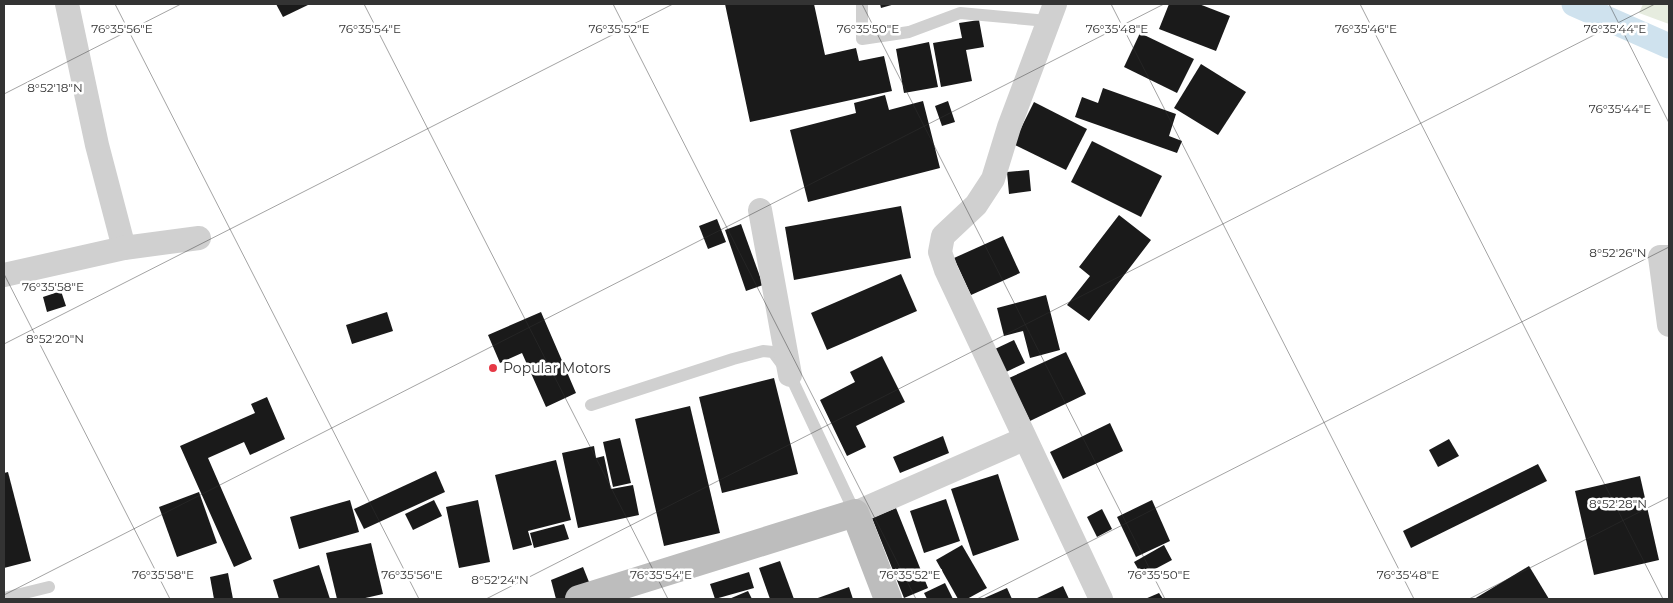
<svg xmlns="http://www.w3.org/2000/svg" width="1673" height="603" font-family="Montserrat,sans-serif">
<rect width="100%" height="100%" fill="#fff"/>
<polygon fill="#e6ecdf" points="1643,4 1669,4 1669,24 1639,13"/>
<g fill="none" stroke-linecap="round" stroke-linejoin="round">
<polyline stroke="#cfe2ee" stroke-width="25" points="1574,4 1669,46"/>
</g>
<g fill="#1a1a1a">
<polygon points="276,4 310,4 283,17"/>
<polygon points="725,4 814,4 825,55 856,48 859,61 884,56 892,91 750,122"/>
<polygon points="880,4 895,4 881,8"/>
<polygon points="1169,4 1199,4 1230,16 1216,51 1159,29"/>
<polygon points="979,20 984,47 966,50 972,81 941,87 933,43 962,38 959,23"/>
<polygon points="1140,33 1194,59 1177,93 1124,67"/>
<polygon points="929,42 938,87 904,93 896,49"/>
<polygon points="1201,64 1246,92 1218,135 1174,108"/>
<polygon points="1103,88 1176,114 1169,136 1182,141 1177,153 1075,117 1082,97 1098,103"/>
<polygon points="885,95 889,110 923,101 940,168 808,202 790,130 856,113 854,103"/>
<polygon points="948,101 955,122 942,126 935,106"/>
<polygon points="1034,102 1087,129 1066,170 1013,144"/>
<polygon points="1092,141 1162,176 1141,217 1071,182"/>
<polygon points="1029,170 1031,191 1009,194 1007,172"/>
<polygon points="901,206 911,258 794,280 785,227"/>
<polygon points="1119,215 1151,240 1089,321 1067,305 1090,276 1079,267"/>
<polygon points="717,219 726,242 708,249 699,226"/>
<polygon points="741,224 763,285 746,291 725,230"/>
<polygon points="1003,236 1020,273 971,295 954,258"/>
<polygon points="901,274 917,311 827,350 811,313"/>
<polygon points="61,291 66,306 47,312 43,297"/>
<polygon points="1046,295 1060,350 1030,358 1023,331 1004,336 997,308"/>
<polygon points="387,312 393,331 352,344 346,325"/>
<polygon points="541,312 576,393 546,407 522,353 500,363 488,335"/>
<polygon points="1014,340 1025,363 1006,372 995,349"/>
<polygon points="1066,352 1086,394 1030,421 1009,378"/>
<polygon points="882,356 905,402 856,426 866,447 847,456 820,400 855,382 850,372"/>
<polygon points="774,378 798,474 722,493 699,397"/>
<polygon points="267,397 285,439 250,455 244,442 208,458 252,559 234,567 180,446 255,413 251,404"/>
<polygon points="690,406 720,533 664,546 635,419"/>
<polygon points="1110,423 1123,451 1063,479 1050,452"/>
<polygon points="943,436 949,453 900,473 893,457"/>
<polygon points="620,438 631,483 613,487 603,442"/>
<polygon points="1449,439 1459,456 1438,467 1429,450"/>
<polygon points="594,446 596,458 604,456 611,489 633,485 639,515 578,528 562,453"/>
<polygon points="556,460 571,520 528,531 532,545 513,550 495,475"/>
<polygon points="1538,464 1547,481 1411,548 1403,531"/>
<polygon points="436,471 445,492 364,529 354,509"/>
<polygon points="8,472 31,561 4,568 4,473"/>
<polygon points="998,474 1019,540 973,556 951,489"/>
<polygon points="1640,476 1659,560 1594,575 1575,491"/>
<polygon points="199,492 217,543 177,557 159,507"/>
<polygon points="946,499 960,541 924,553 910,511"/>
<polygon points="350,500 359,532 299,549 290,517"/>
<polygon points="434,500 442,516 413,530 405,514"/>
<polygon points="478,500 490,562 459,568 446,507"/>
<polygon points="1152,500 1170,541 1136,557 1117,517"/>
<polygon points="896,508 928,588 904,598 872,518"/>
<polygon points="1102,509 1112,529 1097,537 1087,517"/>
<polygon points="564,524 569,539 534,548 530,533"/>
<polygon points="371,543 383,594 361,599 337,599 326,553"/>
<polygon points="962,545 987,588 967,599 958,599 936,560"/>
<polygon points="1164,545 1172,560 1142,576 1134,562"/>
<polygon points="780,561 794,599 770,599 759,568"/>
<polygon points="319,565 330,599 279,599 273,580"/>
<polygon points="1529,566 1549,599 1474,599"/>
<polygon points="583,567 593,592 569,599 556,599 551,580"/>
<polygon points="749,572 754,588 715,599 710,584"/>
<polygon points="228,573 233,599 214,599 210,577"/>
<polygon points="945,583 953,599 927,599 924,593"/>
<polygon points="1063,586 1069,599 1035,599"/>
<polygon points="849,587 853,599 815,599"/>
<polygon points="1007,588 1012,599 982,599"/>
<polygon points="748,591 752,599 729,599"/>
<polygon points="1159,593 1163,599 1145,599"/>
</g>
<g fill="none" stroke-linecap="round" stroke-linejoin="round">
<g stroke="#d0d0d0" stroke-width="12">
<polyline points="862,4 862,39 909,32 960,13 1047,21"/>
<polyline points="591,405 733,359 763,351 773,352 790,375 855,513"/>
<polyline points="4,598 49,587"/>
</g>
<g stroke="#d0d0d0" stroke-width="24">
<polyline points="67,4 97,145 124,248"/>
<polyline points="1055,4 1009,127 993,179 976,205 943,236 940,252 946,270 1101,599"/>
<polyline points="760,210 790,375"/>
<polyline points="1669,257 1660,257 1669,325"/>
<polyline points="4,275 124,248 199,238"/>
<polyline points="855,513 1024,439"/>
</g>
<polyline stroke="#bdbdbd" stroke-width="28" points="579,599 855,513 888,599"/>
</g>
<path fill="none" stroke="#333" stroke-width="1" stroke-opacity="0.45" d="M115 4 419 599M364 4 668 599M613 4 916 599M862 4 1165 599M1111 4 1414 599M1360 4 1663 599M1609 4 1669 123M4 94 181 4M4 274 170 599M4 344 673 4M4 595 1164 4M486 599 1655 4M977 599 1669 247M1469 599 1669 497"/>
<circle fill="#e63946" stroke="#fff" stroke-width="2" cx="493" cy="368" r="5"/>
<g text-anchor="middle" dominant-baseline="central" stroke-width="5" stroke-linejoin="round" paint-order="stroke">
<g font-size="14" fill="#333" stroke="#fff" text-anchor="start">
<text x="503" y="368">Popular Motors</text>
</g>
</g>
<g font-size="12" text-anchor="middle" fill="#333" stroke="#fff" stroke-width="5" stroke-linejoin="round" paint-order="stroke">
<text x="1615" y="33">76°35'44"E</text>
<text x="122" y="33">76°35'56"E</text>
<text x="370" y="33">76°35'54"E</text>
<text x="619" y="33">76°35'52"E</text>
<text x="868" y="33">76°35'50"E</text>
<text x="1117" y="33">76°35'48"E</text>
<text x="1366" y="33">76°35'46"E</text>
<text x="55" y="92">8°52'18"N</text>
<text x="1620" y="113">76°35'44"E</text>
<text x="1618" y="257">8°52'26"N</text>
<text x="53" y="291">76°35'58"E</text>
<text x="55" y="343">8°52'20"N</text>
<text x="1618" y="508">8°52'28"N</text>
<text x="163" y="579">76°35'58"E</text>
<text x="412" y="579">76°35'56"E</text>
<text x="661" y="579">76°35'54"E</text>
<text x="910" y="579">76°35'52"E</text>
<text x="1159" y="579">76°35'50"E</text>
<text x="1408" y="579">76°35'48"E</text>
<text x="500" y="584">8°52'24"N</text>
</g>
<rect width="1673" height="603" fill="none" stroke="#333333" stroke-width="10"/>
</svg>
